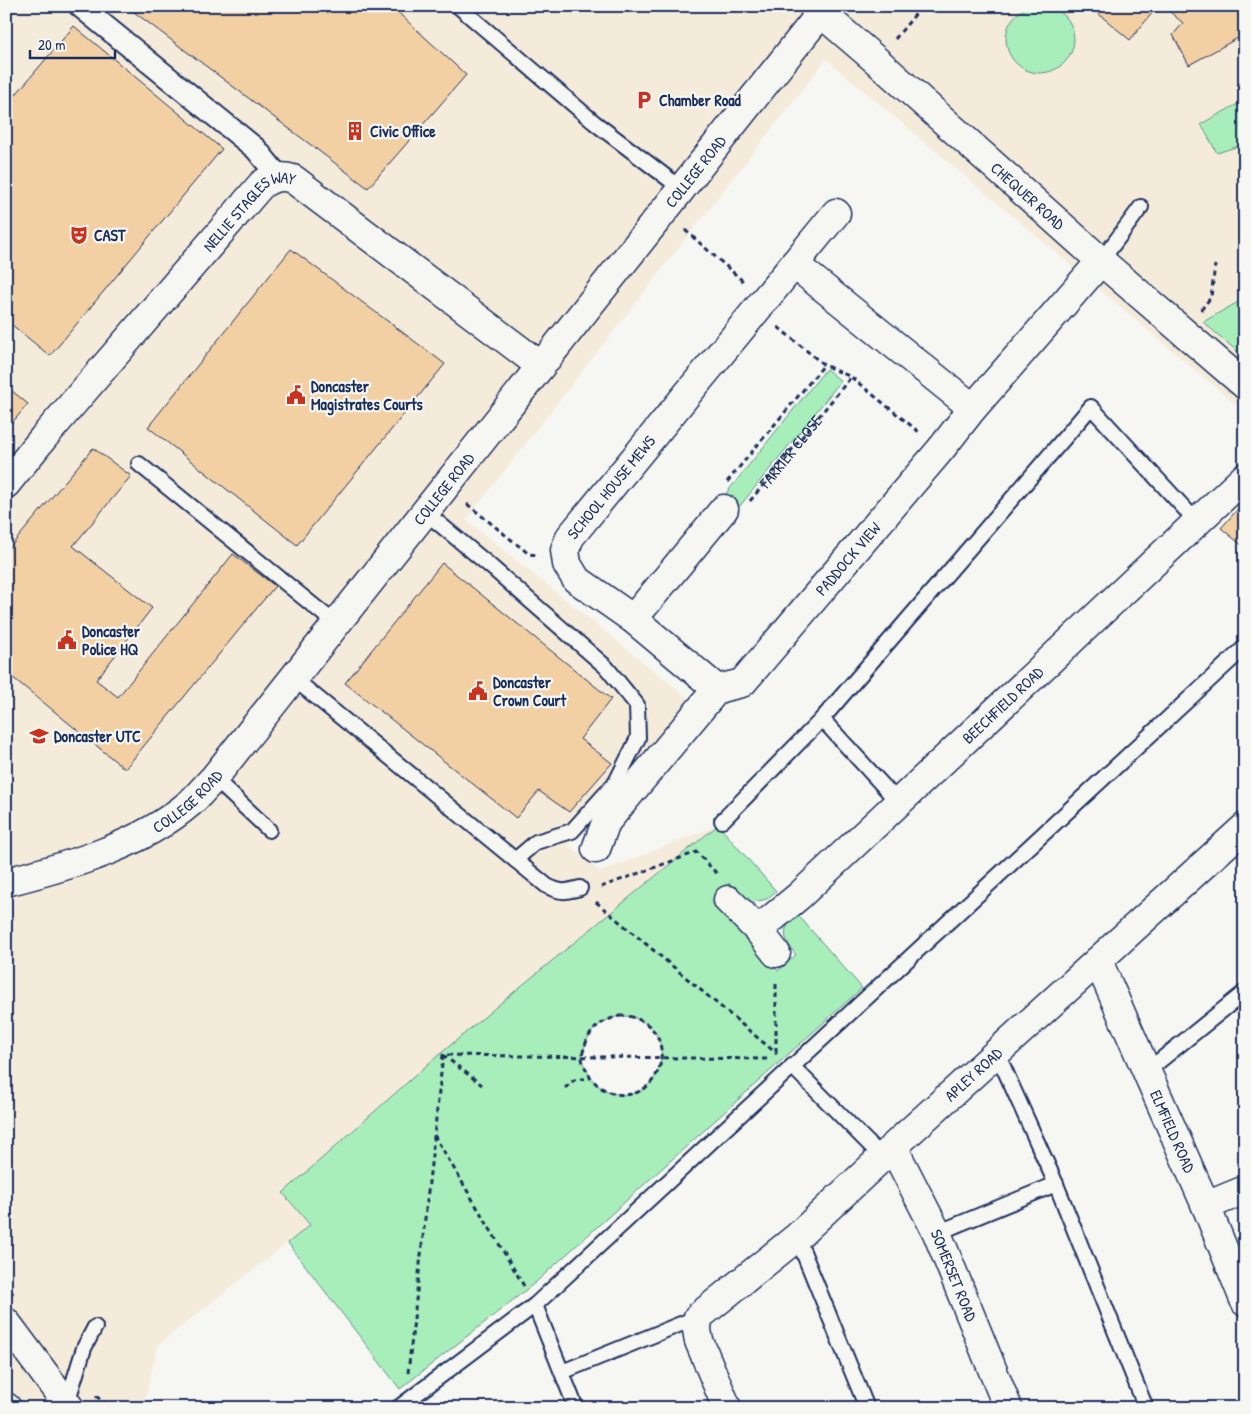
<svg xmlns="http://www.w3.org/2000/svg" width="1251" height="1414" font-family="'Patrick Hand',sans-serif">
<rect width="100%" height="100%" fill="#f6f6f2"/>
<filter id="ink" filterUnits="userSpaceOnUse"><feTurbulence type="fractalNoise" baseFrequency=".02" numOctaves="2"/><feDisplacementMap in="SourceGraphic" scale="10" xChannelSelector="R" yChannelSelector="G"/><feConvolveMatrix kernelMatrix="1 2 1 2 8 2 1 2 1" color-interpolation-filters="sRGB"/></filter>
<g filter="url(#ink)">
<polygon fill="#f5ebdb" points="6,6 1245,6 1245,298 1204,322 1245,358 1245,412 826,59 466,520 688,698 569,845 600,872 718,825 520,987 283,1193 310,1225 158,1345 143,1408 6,1407"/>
<g fill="#a8eeba" stroke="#628e8c" fill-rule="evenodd">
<circle cx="1040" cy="39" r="34"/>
<polygon points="1245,100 1245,144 1217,153 1201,124"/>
<polygon points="1245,298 1245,358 1203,322"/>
<polygon points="826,369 841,381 739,507 724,496"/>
<path d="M718 825 776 891 767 899 754 902 740 898 729 883 711 902 778 971 796 955C783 938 780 929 797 914L862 988 536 1282 400 1389 288 1243 310 1225 283 1193 428 1064 520 987ZM620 1016C625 1016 631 1016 635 1018 682 1034 661 1107 612 1093 601 1089 592 1082 587 1071 585 1067 582 1062 582 1057 582 1054 584 1049 585 1046 590 1028 603 1020 620 1016Z"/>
</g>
<g fill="#f3d0a4" stroke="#1b2f5e">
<polygon points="126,6 391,6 466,75 368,188"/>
<polygon points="1089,6 1158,6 1130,40"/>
<polygon points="1163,6 1245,6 1245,34 1189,65 1173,35 1183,23"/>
<polygon points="74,26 222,149 50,356 6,320 6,106"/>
<polygon points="291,249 445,364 297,545 148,427"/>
<polygon points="6,386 28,404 6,430"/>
<polygon points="93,448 131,476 73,546 152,608 96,680 118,697 233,554 275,586 125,769 6,672 6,552"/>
<polygon points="1245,501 1245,548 1221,528"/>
<polygon points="442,563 611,699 580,739 612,763 569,812 539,791 516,818 345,683"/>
</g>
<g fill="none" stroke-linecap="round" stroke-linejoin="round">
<g stroke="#1b2f5e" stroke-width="18">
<g id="service">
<polyline points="458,6 595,123 682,189"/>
<polyline points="1101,261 1141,207"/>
<polyline points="139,464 336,624"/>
<polyline points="425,512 489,565 606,667 637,705 638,738 616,782 572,831 536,842 515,860"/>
<path d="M293 678 547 886C561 893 565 892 580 888"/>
<polyline points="822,719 898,802"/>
<polyline points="214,778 269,830"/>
<polyline points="722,821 822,719 1091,407 1197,522"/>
<polyline points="997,1053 1056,1184 1146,1408"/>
<polyline points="792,1066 882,1157"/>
<polyline points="1147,1071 1245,992"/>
<polyline points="937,1233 1056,1184"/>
<polyline points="797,1237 867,1408"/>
<polyline points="535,1305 576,1408"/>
<polyline points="562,1372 698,1317"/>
<polyline points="67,1403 84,1348 95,1327"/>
<polyline points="398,1408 535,1305 1245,647"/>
</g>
</g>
<g stroke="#1b2f5e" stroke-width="25">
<polyline id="pedestrian" points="80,6 256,149 278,176"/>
</g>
<g stroke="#1b2f5e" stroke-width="31">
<g id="minor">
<path id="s2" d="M821 13 877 61 1101 261 1245 385"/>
<polyline points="794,264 973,408"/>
<path id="s3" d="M6 484 44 437 262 184C273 177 281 175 293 179L541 366"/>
<polyline points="633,619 724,509"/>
<path id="s4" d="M717 689 633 619 576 579 567 564 565 550 570 537 836 213"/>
<path id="s5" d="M596 849 606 822 717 689 742 683 941 449 973 408 1101 261"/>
<path id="s6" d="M728 900 758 930 799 896 1245 477"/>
<polyline points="758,930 776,953"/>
<path id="s7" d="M1098 961 1206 1206 1245 1302"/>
<path id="s8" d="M893 1147 937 1233 1008 1408"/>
<polyline points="1206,1206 1245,1190"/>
<path id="s9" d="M727 1408 699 1341 697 1330 698 1317 797 1237 893 1147 1245 827"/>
</g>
</g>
<g stroke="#1b2f5e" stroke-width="31">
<g id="tertiary">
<path id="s10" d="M6 882C69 866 140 846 190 803 198 796 206 786 214 778L821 13 813 6"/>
</g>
</g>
<g stroke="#1b2f5e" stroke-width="31">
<g id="trunk">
<polyline points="6,1322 70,1408"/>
<polyline points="6,1407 7,1408"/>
</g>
</g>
<g stroke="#1b2f5e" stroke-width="3" stroke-dasharray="5 4" stroke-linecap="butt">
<polyline points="895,39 922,6"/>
<polyline points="685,230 744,282"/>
<polyline points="1201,310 1211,297 1215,265"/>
<polyline points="778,327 824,365 851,377 919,432"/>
<polyline points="727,482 824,365"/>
<path id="s1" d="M750 501 851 377"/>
<polyline points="467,504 529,554 538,555"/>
<polyline points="601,887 697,852 717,874"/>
<polyline points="596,902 777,1054"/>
<path d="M620 1016C625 1016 631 1016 635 1018 682 1034 661 1107 612 1093 601 1089 592 1082 587 1071 585 1067 582 1062 582 1057 582 1054 584 1049 585 1046 590 1028 603 1020 620 1016Z"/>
<polyline points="776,1052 776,981"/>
<polyline points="443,1055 482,1085"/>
<polyline points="565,1088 574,1080 590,1078"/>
<polyline points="434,1135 524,1286"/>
<polyline points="6,1284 13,1294"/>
<polyline points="408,1373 443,1055 768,1059"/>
<polyline points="96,1396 111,1408"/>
</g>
<use href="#service" stroke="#f6f6f2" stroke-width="14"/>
<use href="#pedestrian" stroke="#f6f6f2" stroke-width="21"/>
<use href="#minor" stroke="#f6f6f2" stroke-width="28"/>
<use href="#tertiary" stroke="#f6f6f2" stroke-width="28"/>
<use href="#trunk" stroke="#f6f6f2" stroke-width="28"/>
</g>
</g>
<defs>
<g id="parking-bare" transform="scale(1.5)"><path d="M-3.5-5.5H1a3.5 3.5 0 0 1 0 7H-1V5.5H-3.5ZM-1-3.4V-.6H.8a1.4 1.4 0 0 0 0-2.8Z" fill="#c8321e" stroke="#f6f6f2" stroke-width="2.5" paint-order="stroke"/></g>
<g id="building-bare" transform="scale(1.5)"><path d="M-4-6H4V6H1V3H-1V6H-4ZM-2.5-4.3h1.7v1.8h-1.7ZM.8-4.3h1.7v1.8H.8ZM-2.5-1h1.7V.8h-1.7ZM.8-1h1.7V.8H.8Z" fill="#c8321e" stroke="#f6f6f2" stroke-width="2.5" paint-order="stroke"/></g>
<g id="theatre-bare" transform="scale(1.5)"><path d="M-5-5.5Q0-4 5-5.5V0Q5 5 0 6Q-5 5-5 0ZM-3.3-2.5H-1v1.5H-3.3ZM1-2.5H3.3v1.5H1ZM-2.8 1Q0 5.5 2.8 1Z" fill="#c8321e" stroke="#f6f6f2" stroke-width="2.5" paint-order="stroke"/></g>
<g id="civic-bare" transform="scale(1.5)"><path d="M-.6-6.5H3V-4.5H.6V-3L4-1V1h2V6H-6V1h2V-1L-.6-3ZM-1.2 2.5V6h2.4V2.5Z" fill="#c8321e" stroke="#f6f6f2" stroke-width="2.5" paint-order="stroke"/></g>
<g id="school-bare" transform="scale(1.5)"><path d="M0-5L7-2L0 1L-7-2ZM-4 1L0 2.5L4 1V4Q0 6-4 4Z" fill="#c8321e" stroke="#f6f6f2" stroke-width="2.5" paint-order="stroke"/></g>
</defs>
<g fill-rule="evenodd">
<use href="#parking-bare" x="644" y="100"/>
<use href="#building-bare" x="355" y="131"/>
<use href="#theatre-bare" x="79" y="235"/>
<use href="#civic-bare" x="296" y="395"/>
<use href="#civic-bare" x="67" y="640"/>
<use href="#civic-bare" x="478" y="691"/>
<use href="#school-bare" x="39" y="736"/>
</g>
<g text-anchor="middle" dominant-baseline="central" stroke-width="4.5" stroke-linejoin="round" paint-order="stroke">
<g font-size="16" font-weight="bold" fill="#1b2f5e" stroke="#f6f6f2" text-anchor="start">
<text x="659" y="100">Chamber Road</text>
<text x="370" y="131">Civic Office</text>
<text x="94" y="235">CAST</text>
<text x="311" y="386">Doncaster<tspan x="311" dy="18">Magistrates Courts</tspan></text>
<text x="82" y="631">Doncaster<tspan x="82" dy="18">Police HQ</tspan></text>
<text x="493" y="682">Doncaster<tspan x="493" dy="18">Crown Court</tspan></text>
<text x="54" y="736">Doncaster UTC</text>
</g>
<g font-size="16" fill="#1b2f5e" stroke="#f6f6f2">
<text stroke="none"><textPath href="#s10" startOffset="1011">COLLEGE ROAD</textPath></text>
<text stroke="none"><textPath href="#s2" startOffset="276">CHEQUER ROAD</textPath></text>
<text stroke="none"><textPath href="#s3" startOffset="369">NELLIE STAGLES WAY</textPath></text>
<text stroke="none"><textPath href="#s1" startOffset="64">FARRIER CLOSE</textPath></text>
<text stroke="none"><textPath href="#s10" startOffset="606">COLLEGE ROAD</textPath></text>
<text stroke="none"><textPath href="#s4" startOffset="289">SCHOOL HOUSE MEWS</textPath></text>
<text stroke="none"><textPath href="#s5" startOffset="391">PADDOCK VIEW</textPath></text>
<text stroke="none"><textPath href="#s6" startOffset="375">BEECHFIELD ROAD</textPath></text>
<text stroke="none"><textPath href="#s10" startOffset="201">COLLEGE ROAD</textPath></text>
<text stroke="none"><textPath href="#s9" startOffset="464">APLEY ROAD</textPath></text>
<text stroke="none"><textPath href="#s7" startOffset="186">ELMFIELD ROAD</textPath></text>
<text stroke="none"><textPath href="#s8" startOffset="142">SOMERSET ROAD</textPath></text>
</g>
</g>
<rect width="1251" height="1414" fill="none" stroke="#f6f6f2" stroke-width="25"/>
<rect x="12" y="12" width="1226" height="1389" fill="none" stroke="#1b2f5e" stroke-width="2" filter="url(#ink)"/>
<path d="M30 50v8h85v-8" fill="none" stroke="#1b2f5e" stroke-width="2.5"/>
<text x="38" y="50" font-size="15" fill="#1b2f5e" stroke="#f6f6f2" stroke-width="4" paint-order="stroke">20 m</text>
</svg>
